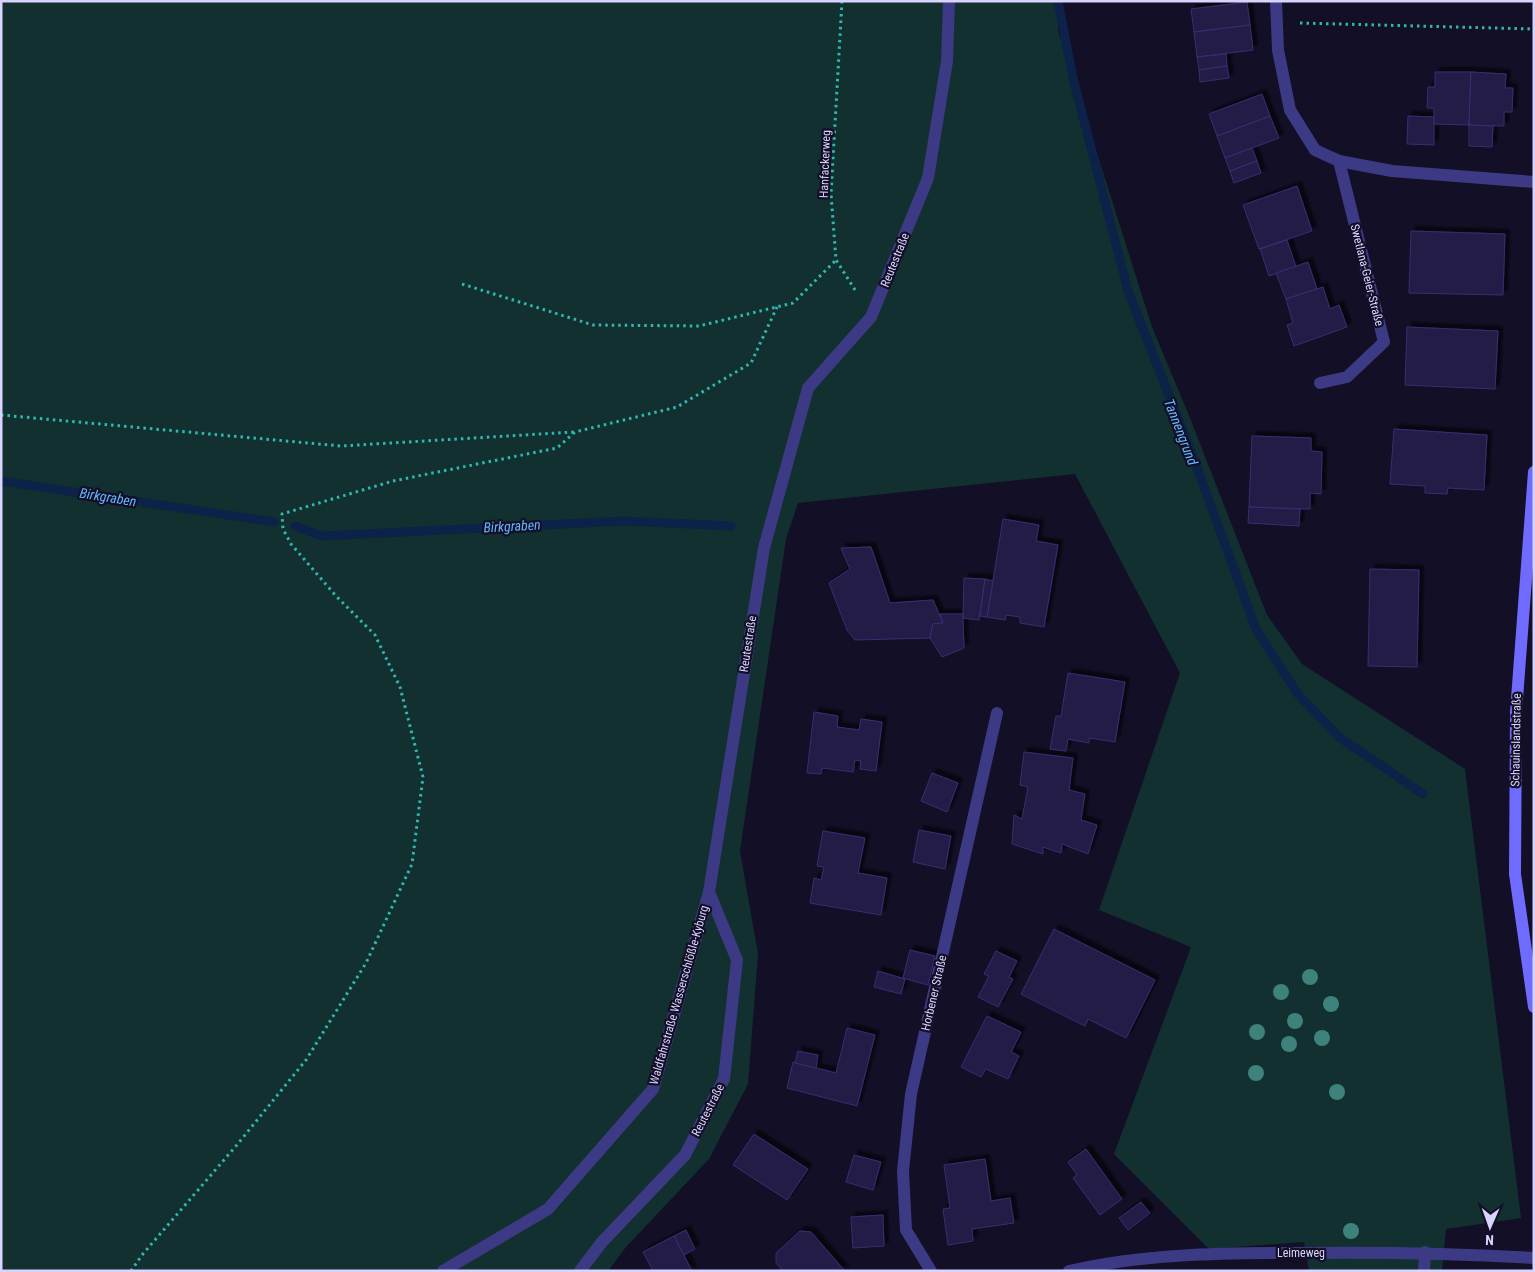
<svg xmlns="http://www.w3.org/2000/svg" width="1535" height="1272" font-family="'Roboto Condensed',sans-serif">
<defs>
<filter id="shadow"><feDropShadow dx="4.5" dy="-4.5" stdDeviation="1" flood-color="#0009"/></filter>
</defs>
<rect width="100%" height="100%" fill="#130f26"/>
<polygon fill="#12302f" points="1,1 1063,1 1058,30 1152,327 1188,413 1267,615 1302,664 1465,769 1521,1218 1446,1229 1442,1271 1309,1271 1304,1242 1209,1249 1114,1154 1191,947 1099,910 1180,673 1075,474 798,503 786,539 740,851 758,954 748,1084 709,1159 626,1247 608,1271 1,1271"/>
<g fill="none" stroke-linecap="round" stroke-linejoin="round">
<g stroke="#0c2248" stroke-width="9">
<polyline points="1058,1 1073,78 1128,291 1189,446 1256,629 1297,693 1339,737 1423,794"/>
<polyline points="1,481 274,522"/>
<polyline points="295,526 322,536 624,521 731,526"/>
</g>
</g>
<g fill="#241b47" stroke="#3b2d73" filter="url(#shadow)">
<polygon points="1247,2 1250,25 1194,32 1191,9"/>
<polygon points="1250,25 1253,50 1197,57 1194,32"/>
<polygon points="1226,54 1227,66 1199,70 1197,57"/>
<polygon points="1227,66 1229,78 1200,82 1199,70"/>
<polygon points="1435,72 1471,72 1469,125 1434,124 1434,108 1427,108 1428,87 1435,87"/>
<polygon points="1471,72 1506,74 1505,88 1513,88 1512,112 1504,112 1504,126 1469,125"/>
<polygon points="1262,94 1270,116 1217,136 1209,114"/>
<polygon points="1270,116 1279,138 1225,158 1217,136"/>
<polygon points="1408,116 1434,117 1434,145 1407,144"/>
<polygon points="1469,125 1493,126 1492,147 1469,146"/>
<polygon points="1252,148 1257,161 1230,171 1225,158"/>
<polygon points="1257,161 1261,173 1234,183 1230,171"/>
<polygon points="1297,186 1312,231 1259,249 1243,205"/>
<polygon points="1411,231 1505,234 1503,295 1409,293"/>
<polygon points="1287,240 1296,267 1269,276 1260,249"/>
<polygon points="1308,262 1317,289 1286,299 1276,273"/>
<polygon points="1323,287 1330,309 1339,305 1347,327 1294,346 1287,325 1293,323 1286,299"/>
<polygon points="1407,327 1498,331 1495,389 1405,385"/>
<polygon points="1394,429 1487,435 1484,490 1448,488 1447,494 1425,493 1425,486 1390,484"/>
<polygon points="1252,436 1311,438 1311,451 1322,452 1321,494 1310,493 1310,509 1249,507"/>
<polygon points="1249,507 1300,509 1299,526 1248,523"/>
<polygon points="1003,519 1039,525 1036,541 1058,545 1044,627 1020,623 1020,617 1006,615 1005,620 987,617"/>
<polygon points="871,547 890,603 933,600 943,623 933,624 930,638 855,640 847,630 829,583 850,569 841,548"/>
<polygon points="1370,569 1419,570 1417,667 1368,666"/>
<polygon points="964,578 985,579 979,620 963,618"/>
<polygon points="985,579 993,581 987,617 980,616"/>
<polygon points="940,614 963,614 963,618 964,648 942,657 930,638 933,624 943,623"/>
<polygon points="1068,673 1125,682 1115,742 1089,738 1089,743 1068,739 1066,751 1050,749 1056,716 1061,716"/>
<polygon points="814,712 838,716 837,727 859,730 861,719 882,722 876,771 860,769 861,761 855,760 853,772 822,768 821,774 807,773"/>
<polygon points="1024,752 1073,758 1069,790 1085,794 1081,820 1097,825 1088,854 1062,844 1061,853 1043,847 1043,854 1012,844 1014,815 1022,819 1028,787 1020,785"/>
<polygon points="932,773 958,783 947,812 921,801"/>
<polygon points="919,830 951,836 945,869 913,862"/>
<polygon points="823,831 865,838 858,873 887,878 881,915 810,903 814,878 821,880 824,867 817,866"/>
<polygon points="1054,929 1155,980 1126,1038 1088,1019 1085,1026 1021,994"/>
<polygon points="910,950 935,956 928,985 903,978"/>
<polygon points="996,951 1017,961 1009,977 1013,979 998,1007 978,997 989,976 984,974"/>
<polygon points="878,971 905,979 901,994 874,987"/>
<polygon points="987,1016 1021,1032 1011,1052 1019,1056 1008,1079 986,1069 981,1077 961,1067"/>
<polygon points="847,1028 875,1035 857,1106 787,1088 793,1062 836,1073"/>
<polygon points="798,1051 818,1055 816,1068 795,1063"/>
<polygon points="754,1134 808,1169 787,1200 733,1165"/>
<polygon points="1086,1149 1122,1199 1100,1215 1073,1178 1077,1175 1068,1162"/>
<polygon points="854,1155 881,1162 873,1190 846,1182"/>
<polygon points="985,1159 991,1201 1010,1198 1014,1223 972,1229 973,1241 948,1245 943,1209 950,1208 944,1165"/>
<polygon points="1141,1202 1150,1213 1128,1230 1119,1218"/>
<polygon points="883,1215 884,1246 853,1248 851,1217"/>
<polygon points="686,1230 695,1249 684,1255 674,1236"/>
<polygon points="800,1231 811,1232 845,1271 783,1271 776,1263 776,1253"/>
<polygon points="674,1236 692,1271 653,1271 643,1252"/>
</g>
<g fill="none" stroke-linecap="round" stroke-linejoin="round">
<g stroke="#2fb8b0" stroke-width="3" stroke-dasharray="2.5 4" stroke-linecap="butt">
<polyline points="842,1 831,194 836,260 857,293"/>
<polyline points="1300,23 1534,29"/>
<polyline points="462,284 593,325 699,326 793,303 836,260"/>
<polyline points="1,415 341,446 574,432"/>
<polyline points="131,1271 142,1255 236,1146 306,1060 366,963 412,864 423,777 400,687 375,635 336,596 291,544 283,529 282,514 393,481 557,448 575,432 677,407 751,363 777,307"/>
</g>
<g stroke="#3d3a85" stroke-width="12">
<polyline points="443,1271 548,1209 653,1089 709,892"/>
<polyline points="1424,1271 1425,1252"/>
</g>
<g stroke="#3d3a85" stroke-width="12">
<polyline points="1276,1 1278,50 1290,110 1315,150 1339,161 1392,171 1534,182"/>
<polyline points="1320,383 1347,377 1384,342 1339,161"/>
<polyline points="580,1271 602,1242 685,1155 724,1079 737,960 709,892 764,548 808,388 871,317 928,178 947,61 949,1"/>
<polyline points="931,1271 906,1230 903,1171 911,1094 997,713"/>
<path d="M1069 1271C1143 1254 1219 1253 1295 1253 1375 1252 1454 1253 1534 1258"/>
</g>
<polyline stroke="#6f6bff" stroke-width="12" points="1534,472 1516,712 1515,874 1534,1007"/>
</g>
<g fill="#3d827b">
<circle cx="1310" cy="977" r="8"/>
<circle cx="1281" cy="992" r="8"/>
<circle cx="1331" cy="1004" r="8"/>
<circle cx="1295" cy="1021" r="8"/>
<circle cx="1257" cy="1032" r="8"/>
<circle cx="1322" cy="1038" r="8"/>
<circle cx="1289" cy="1044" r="8"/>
<circle cx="1256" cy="1073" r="8"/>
<circle cx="1337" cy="1092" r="8"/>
<circle cx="1351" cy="1231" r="8"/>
</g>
<g text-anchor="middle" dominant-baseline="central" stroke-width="4.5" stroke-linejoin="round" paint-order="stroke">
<g font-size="12" fill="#d9d4ff" stroke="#130f26">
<text transform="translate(825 164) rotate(-88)">Hanfackerweg</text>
<text transform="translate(895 260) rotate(-68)">Reutestraße</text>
<text transform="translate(1367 275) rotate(76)">Swetlana-Geier-Straße</text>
<text transform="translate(748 644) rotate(-81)">Reutestraße</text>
<text transform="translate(1516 740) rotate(-89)">Schauinslandstraße</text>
<text transform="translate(934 993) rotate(-77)">Horbener Straße</text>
<text transform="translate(679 995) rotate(-74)">Waldfahrstraße Wasserschlößle-Kyburg</text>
<text transform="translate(708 1110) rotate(-63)">Reutestraße</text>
<text x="1301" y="1253">Leimeweg</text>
</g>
<g font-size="14" font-style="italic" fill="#62b6ff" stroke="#130f26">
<text transform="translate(1181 432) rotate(69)">Tannengrund</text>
<text transform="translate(108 497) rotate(9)">Birkgraben</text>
<text transform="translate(512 526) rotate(-3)">Birkgraben</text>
</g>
</g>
<rect width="1535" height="1272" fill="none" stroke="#d9d4ff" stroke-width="5"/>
<g transform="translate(1490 1227) rotate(182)" stroke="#130f26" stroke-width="4" paint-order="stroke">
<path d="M0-4L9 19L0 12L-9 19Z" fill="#d9d4ff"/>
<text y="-8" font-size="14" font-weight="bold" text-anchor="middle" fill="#d9d4ff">N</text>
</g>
</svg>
